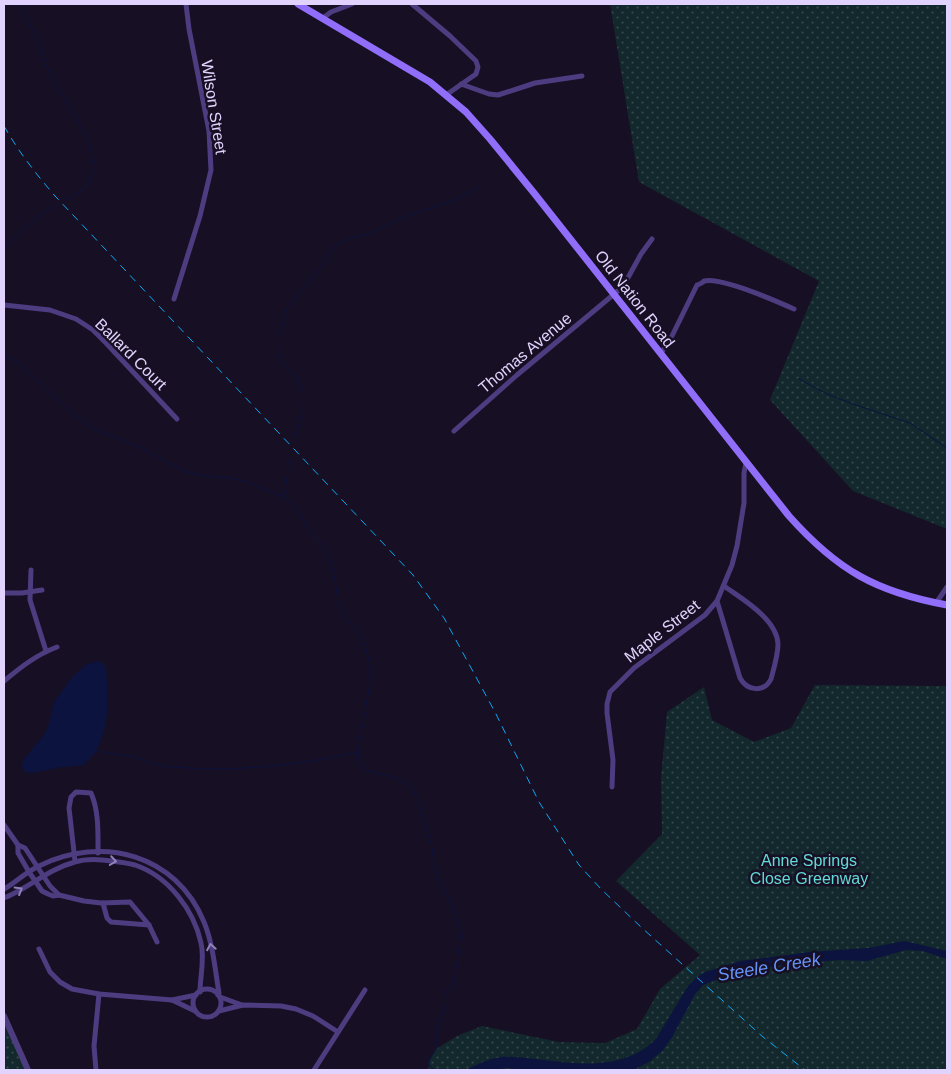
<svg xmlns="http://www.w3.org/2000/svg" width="951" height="1074" font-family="Arial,sans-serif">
<defs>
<pattern id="park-dots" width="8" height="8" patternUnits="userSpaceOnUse" patternTransform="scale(1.25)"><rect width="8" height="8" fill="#12282c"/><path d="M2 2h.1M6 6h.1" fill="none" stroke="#34464c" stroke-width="1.8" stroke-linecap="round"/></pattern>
</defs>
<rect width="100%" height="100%" fill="#170f23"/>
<g fill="url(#park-dots)">
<polygon points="610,4 947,4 947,529 853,491 770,400 819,281 639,182"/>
<polygon points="815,685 947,686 947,1070 428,1070 430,1060 436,1049 457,1036 482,1026 559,1042 605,1043 637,1029 660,989 700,955 616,881 662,834 661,778 667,712 704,687 712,720 754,742 791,728"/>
<polygon points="4,1016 28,1070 4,1070"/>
</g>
<g fill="#0c133f">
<path d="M100 661 106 667C108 696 110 723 97 750 94 755 88 760 84 765L63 767 32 773 25 772 22 766 24 759 44 735 49 724 54 702 73 676 87 664Z"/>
<path d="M904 941 947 951V959L923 951 906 950 867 961 840 960 797 963 767 967 718 979 703 985 695 994 672 1037 663 1050 649 1062 633 1070H532L505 1068 496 1070H466C478 1064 488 1059 502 1057 516 1056 530 1059 544 1060 583 1065 626 1069 656 1039L688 986 696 978 705 972 741 961 810 952 869 948Z"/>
</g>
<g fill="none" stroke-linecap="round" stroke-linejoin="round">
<g stroke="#0c133f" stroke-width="1">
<polyline points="20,4 37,39 50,75 89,140 94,170 89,183 79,193 65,200"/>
<path d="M4 249C19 233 34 217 54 206"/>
<polyline points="4,355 19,363 74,415 92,428 144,449 184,471 199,475 231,478 247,482 284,497 294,504 309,531 321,543 330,560 335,580 338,602 346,618 362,637 366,649 370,665 370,683 358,752 359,761 366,770 399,779 410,786 417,798 432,847 434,866 440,883 451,902 461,934 454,983 446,992 445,1007 436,1033 437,1048 428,1061 429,1066 435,1070"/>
<polyline points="799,379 827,394 853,404 910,423 947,448"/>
<polyline points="295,440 302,411 301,388 297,378 282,362 279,349 280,333 287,308 321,267 334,246 349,238 368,234 409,215 457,199 480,187"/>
<polyline points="289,470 292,456"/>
<polyline points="284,497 287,477"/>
<path d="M97 751C110 754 125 755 138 758 147 761 155 765 164 766 228 773 295 766 358 752"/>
<polyline points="436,1070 443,1070"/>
</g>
<g stroke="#4e3c80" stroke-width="5">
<polyline points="412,4 450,36 476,61 478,67 476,74 446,95"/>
<polyline points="323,18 331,12 352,4"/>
<polyline points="461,84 489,94 498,95 535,83 582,76"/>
<polyline points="174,299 200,216 211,170 209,131 189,29 186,4"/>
<polyline points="4,305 50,310 76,319 93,330 106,343 177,419"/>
<path d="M661 353 670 340 697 285C698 285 704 282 704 281 722 277 776 301 794 309"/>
<polyline points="454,431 517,375 619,290 624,285 641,254 652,239"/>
<polyline points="31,570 30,600 46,651"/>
<polyline points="4,593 22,593 42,590"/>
<path d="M717 601 740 678C747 691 764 693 771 679 774 668 778 655 778 644 777 619 742 599 724 586"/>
<polyline points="936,603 947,587"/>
<path d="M4 681C21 667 36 655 57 647"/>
<polyline points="612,787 613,760 607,713 607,704 610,692 634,668 705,615 717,601 732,565 737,546 744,503 744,473 746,463"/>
<polyline points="4,825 18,845 25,848 50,886 59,895"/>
<polyline points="18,845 18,853 29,872 42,891 48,894 53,896 59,895 84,901 101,903 130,902 149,925 157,942"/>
<path d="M75 861 69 808 71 797 76 792 91 793C99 811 98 833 98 853"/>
<path d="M4 889C16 882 26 872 39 866 102 835 176 854 204 922 213 944 215 969 219 993L218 995"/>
<path d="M4 898C29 888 48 869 75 862 87 858 99 859 112 861 120 862 127 863 135 865 168 876 194 910 201 943 205 959 200 976 200 992"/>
<polyline points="103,903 107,918 111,922 149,925"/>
<polyline points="39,949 50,972 60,982 72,989 99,994 172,1000 196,995"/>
<circle cx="207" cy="1003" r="14"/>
<polyline points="220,997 242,1005"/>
<polyline points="172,1000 195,1011"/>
<polyline points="219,1011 243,1005 281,1006 296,1009 313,1016 338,1032"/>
<polyline points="96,1070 94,1046 99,994"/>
<polyline points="314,1070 365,990"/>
</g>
<polyline stroke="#4e3c80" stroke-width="6" points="4,1016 28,1070"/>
<path stroke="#906ef9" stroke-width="7" d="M298 4 430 82 466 112 490 139 534 193 789 516C837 570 876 592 947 605"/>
<path stroke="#0aa7f2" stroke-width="1" stroke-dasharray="8 6" stroke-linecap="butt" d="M4 126C18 151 36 174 55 196L413 575 444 618 496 714 539 802 579 865 601 889 642 928 763 1037 805 1070"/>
</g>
<defs><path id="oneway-chevron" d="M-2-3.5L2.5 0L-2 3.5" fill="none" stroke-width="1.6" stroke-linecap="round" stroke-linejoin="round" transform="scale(1.25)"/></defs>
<g stroke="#9080b8">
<use href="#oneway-chevron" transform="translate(113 861) rotate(9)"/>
<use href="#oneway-chevron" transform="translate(19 890) rotate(-31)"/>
<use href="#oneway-chevron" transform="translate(211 947) rotate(-100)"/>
</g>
<g text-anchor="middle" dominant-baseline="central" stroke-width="5" stroke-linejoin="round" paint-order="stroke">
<g font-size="16" fill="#e1d3fd" stroke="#170f23">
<text transform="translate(214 107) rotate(81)">Wilson Street</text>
<text transform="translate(635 299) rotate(52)">Old Nation Road</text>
<text transform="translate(525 353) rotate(-40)">Thomas Avenue</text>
<text transform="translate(131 354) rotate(45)">Ballard Court</text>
<text transform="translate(662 631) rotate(-38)">Maple Street</text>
</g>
<g font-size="16" fill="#62dad7" stroke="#170f23">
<text x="809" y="860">Anne Springs<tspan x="809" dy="18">Close Greenway</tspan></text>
</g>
<g font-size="18" font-style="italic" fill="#6593f9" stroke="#170f23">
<text transform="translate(769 967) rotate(-9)">Steele Creek</text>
</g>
</g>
<rect width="951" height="1074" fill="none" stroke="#e1d3fd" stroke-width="10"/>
</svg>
